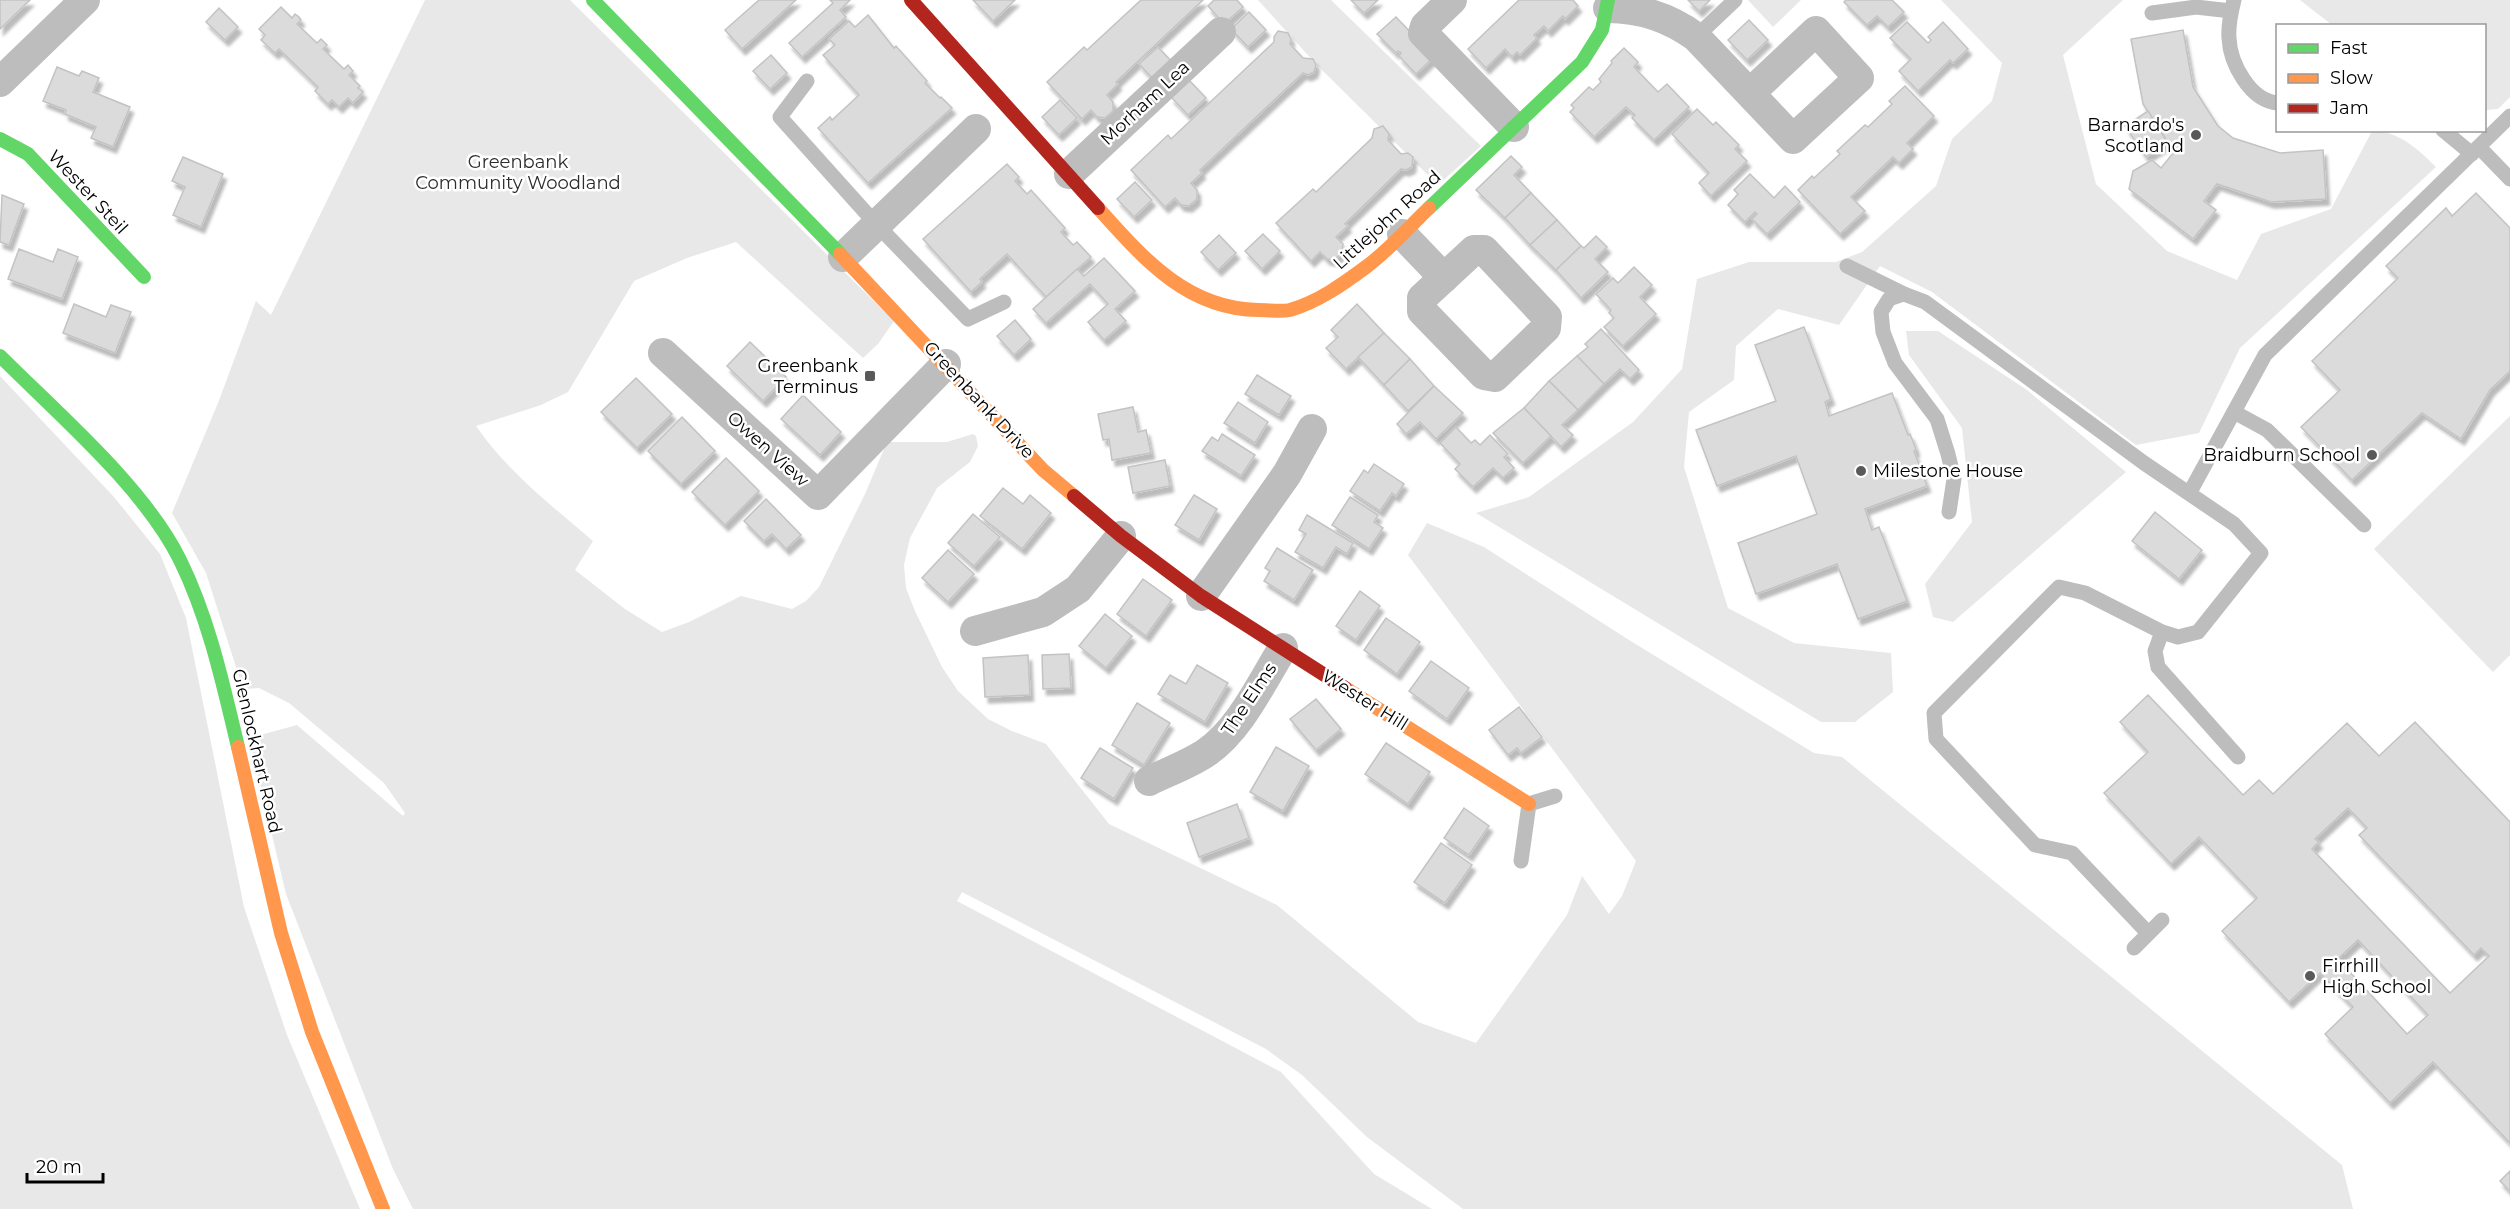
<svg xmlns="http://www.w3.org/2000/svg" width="2510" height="1209" font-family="Montserrat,sans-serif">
<defs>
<filter id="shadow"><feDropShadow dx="3.5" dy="6" stdDeviation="1.5" flood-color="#0004"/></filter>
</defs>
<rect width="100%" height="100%" fill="#fff"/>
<g fill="#e8e8e8">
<path d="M425 0H570L894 321 878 344 863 358 736 242 687 258 634 281 568 392 541 405 476 426C507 471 552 506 593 541L575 570 625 609 662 632 689 622 741 596 792 609 806 601 819 587 865 494 887 442H947L973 434 976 436 978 446 970 462 937 488 910 538 904 565 906 588 915 611 942 667 958 691 988 719 1012 731 1046 744 1109 824 1277 905 1418 1022 1476 1043 1567 915 1582 876 1609 914 1622 896 1636 861 1408 555 1427 523 1484 547 1629 640 1814 753 1842 757 2342 1165 2353 1209H1463L1367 1137 1302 1075 1266 1049 962 892 957 901 1281 1072 1374 1174 1432 1209H413L393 1169 286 894 249 738 297 725 403 816 405 813 384 783 289 703 259 688 243 689 206 573 172 513 218 403 256 301 271 315Z"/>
<polygon points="1258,0 1331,0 1481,146 1438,185 1315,63"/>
<polygon points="1748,0 1801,0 1773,27"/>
<path d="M1941 0H2123L2063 55 2096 184 2167 251 2237 280 2261 234 2331 209 2372 131C2399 131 2418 149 2436 167L2240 348 2199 433 2136 445 1932 292 1880 266 1839 325 1778 309 1736 346 1734 380 1689 412 1684 467 1728 608 1794 643 1891 653 1893 692 1855 722H1821L1476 513 1529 497 1633 422 1682 369 1697 279 1749 262H1836L1862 252 1936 186 1952 139 1992 101 2002 63Z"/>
<polygon points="2300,0 2510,0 2510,97 2498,109 2485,110 2484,26 2332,25"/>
<polygon points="1906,331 1938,331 2027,390 2126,472 1953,622 1933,617 1925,584 1972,522 1962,428 1909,355"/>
<polygon points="0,376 114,497 160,554 186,618 244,907 287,1035 360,1209 0,1209"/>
<polygon points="2510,416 2510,655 2493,672 2374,549"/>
</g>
<g fill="#dbdbdb" stroke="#c3c3c3" stroke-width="1.5" fill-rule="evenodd" filter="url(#shadow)">
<polygon points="0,0 30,0 0,29"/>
<polygon points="759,0 796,0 742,49 725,30"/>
<polygon points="830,0 850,0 840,10 846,17 802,57 789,43 833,3"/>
<polygon points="973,0 1015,0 993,21"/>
<polygon points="1141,0 1203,0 1116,82 1118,84 1107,95 1113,102 1113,111 1105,118 1097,117 1091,110 1082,119 1047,82 1084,47 1087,50"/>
<polygon points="1214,0 1237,0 1243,7 1224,24 1208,6"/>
<polygon points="1351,0 1378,0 1364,13"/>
<polygon points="1519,0 1573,0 1578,6 1565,19 1563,16 1548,31 1544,26 1534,35 1537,38 1520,55 1517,52 1512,57 1505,49 1486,68 1468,49"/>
<polygon points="1688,0 1710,0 1699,11"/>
<polygon points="1846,0 1892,0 1904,12 1888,27 1877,16 1867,25 1844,2"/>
<polygon points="281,7 292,18 295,14 299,17 301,20 297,24 317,43 321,39 327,45 323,49 344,69 348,65 353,71 349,75 360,86 358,88 363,92 353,103 348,98 339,107 332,100 328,104 315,91 318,87 279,49 275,53 261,40 265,35 259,29"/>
<polygon points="219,8 238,27 225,40 206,22"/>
<polygon points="1249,12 1266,30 1248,47 1231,29"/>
<polygon points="868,15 894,48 896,46 927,81 925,83 940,98 941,97 952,108 868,183 818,128 830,117 832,120 859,95 823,55 835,45 829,39 849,21 855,27"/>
<polygon points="1396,17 1434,57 1416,74 1399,56 1401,53 1398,51 1396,53 1377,34"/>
<polygon points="1749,20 1768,40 1747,60 1728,40"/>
<polygon points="1907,22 1928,43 1931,40 1928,37 1943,22 1968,49 1953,63 1950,60 1918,91 1899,71 1911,59 1890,38"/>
<polygon points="2183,30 2193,87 2218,126 2233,138 2280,153 2323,150 2326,199 2271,202 2217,184 2204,201 2216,210 2193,239 2129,189 2133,171 2152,160 2161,168 2174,152 2143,104 2131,39"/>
<polygon points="1278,31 1288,33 1291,39 1290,44 1303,58 1313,59 1316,65 1314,72 1308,75 1303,73 1200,170 1202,173 1191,183 1197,190 1197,199 1189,206 1181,205 1175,198 1165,207 1131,170 1168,135 1171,139 1274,42 1274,37"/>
<polygon points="1158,47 1175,65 1156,82 1139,64"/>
<polygon points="1624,48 1638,62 1634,67 1658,92 1667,84 1689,107 1654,140 1632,118 1635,115 1626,107 1594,137 1570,112 1574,108 1571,105 1589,87 1593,90 1601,82 1599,79 1612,63 1611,61"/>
<polygon points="771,55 787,73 770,89 753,71"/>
<polygon points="57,67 79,76 82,71 99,78 93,92 130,107 113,147 91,138 96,127 65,114 66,110 43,101"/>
<polygon points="1189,80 1206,98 1188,115 1171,97"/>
<polygon points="1905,86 1934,116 1907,143 1913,149 1899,163 1893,157 1851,197 1865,211 1840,234 1798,190 1812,176 1814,178 1840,154 1837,151 1865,125 1868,127 1892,104 1889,101"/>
<polygon points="1060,100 1077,118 1059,135 1042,117"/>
<polygon points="1697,109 1713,125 1716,122 1739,145 1735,149 1747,161 1711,196 1699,183 1709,173 1672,134"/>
<polygon points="2148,111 2168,143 2146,157 2125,126"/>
<polygon points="1383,126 1389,134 1388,140 1401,154 1408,153 1413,157 1412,167 1406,170 1401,169 1345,224 1348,226 1336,237 1343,244 1342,253 1334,260 1327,259 1320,252 1311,261 1276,223 1313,189 1316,192 1372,138 1374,129"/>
<polygon points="1511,156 1522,167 1514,175 1531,193 1505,218 1476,190"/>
<polygon points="183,157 223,174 201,227 173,215 185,187 172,181"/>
<polygon points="1007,164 1019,177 1015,181 1027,194 1031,190 1065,228 1061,232 1073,245 1077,242 1091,257 1046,297 1007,254 980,279 982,282 971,292 923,239"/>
<polygon points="1750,174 1774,198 1785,186 1800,202 1767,234 1752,219 1757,214 1755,212 1745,222 1728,205 1738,194 1734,190"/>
<polygon points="1135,182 1152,200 1134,217 1117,199"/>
<polygon points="1531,193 1557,220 1530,245 1505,218"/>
<polygon points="2476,193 2510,228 2510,371 2490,390 2461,439 2422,413 2352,480 2301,427 2340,390 2312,361 2398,278 2386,266 2446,208 2452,216"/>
<polygon points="2,195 24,204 9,245 0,242"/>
<polygon points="1557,220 1581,246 1556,270 1530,245"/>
<polygon points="1263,234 1280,251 1262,269 1245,251"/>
<polygon points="1219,235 1236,253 1218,270 1201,252"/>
<polygon points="1596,236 1607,247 1595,259 1608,272 1581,298 1556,270 1581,246 1584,248"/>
<polygon points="19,249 53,262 58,249 78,257 62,299 8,279"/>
<polygon points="1104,258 1135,291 1115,309 1126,321 1104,340 1088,322 1108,304 1090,284 1046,323 1033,309 1077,269 1084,276"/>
<polygon points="1634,267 1652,285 1640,297 1656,314 1623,346 1604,327 1614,318 1609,313 1611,310 1596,294 1613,278 1618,283"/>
<polygon points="74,304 106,317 111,305 131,312 115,353 63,333"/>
<polygon points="1357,304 1384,333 1346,369 1326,348 1338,337 1331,330"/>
<polygon points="1015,320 1031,339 1014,355 997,336"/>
<polygon points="1804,327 1831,399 1825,402 1829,416 1892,393 1908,435 1910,434 1914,444 1916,450 1914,451 1927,486 1865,509 1872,530 1879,527 1907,601 1858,619 1837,564 1756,594 1738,543 1817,514 1796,456 1717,486 1696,430 1776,401 1755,345"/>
<polygon points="1601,329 1639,370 1630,379 1620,369 1604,384 1577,356 1588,347 1585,344"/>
<polygon points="1384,333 1410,359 1384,385 1358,357"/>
<polygon points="750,342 786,377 763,401 727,366"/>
<polygon points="1577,356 1604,384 1578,410 1549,381"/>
<polygon points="1410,359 1434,386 1408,411 1384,385"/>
<polygon points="1257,375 1291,396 1279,415 1245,394"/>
<polygon points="636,378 672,414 637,448 601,412"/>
<polygon points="1549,381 1578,410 1562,425 1573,435 1561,447 1524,408"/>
<polygon points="1434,386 1463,413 1436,439 1420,422 1406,434 1397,424"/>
<polygon points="803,395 841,432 820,455 781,419"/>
<polygon points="1238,402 1268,422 1255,443 1224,423"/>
<polygon points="1133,407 1138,432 1146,430 1151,453 1112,460 1109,439 1103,440 1098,414"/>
<polygon points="1524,408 1551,436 1523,463 1493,433"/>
<polygon points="682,417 715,451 681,484 648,451"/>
<polygon points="1456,427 1471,443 1475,440 1480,445 1490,435 1508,454 1504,457 1514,468 1503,478 1493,468 1473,487 1455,469 1460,464 1440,443"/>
<polygon points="1222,434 1255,455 1241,476 1202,451 1212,437 1218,441"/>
<polygon points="726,458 759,491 725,525 692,492"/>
<polygon points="1165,460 1170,486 1133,493 1128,467"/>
<polygon points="1374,464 1404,484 1396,496 1392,493 1380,511 1350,491 1364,470 1368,473"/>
<polygon points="1003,488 1023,504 1030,495 1051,513 1022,549 980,516"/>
<polygon points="1194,495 1217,509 1199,540 1175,525"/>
<polygon points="1350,497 1378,515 1374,522 1383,528 1369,549 1332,525"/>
<polygon points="766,499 801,535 786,549 772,534 764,541 744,521"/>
<polygon points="2155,512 2202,550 2179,579 2132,541"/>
<polygon points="973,514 1000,537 974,566 948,543"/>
<polygon points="1307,515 1353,543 1347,554 1336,547 1323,568 1295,552 1306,534 1299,530"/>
<polygon points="1277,548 1313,570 1294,600 1264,581 1270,571 1265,568"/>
<polygon points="948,550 974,574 948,602 922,578"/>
<polygon points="1143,579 1172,600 1146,636 1117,614"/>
<polygon points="1360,591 1380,606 1356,640 1336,626"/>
<polygon points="1105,614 1132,636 1106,668 1079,646"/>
<polygon points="1386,618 1420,642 1397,674 1364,650"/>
<polygon points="1069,654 1071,688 1043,689 1042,655"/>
<polygon points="1028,655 1030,695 985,697 983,658"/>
<polygon points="1431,661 1469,688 1447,719 1409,691"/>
<polygon points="1197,665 1228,683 1205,722 1158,694 1170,675 1186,684"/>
<path d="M2148 695 2243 795 2259 780 2273 794 2347 723 2379 756 2415 722 2510 822V1143L2433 1062 2390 1103 2325 1034 2353 1007 2320 973 2289 1002 2222 931 2257 898 2199 837 2171 864 2104 793 2148 752 2120 722ZM2348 808 2367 828 2359 835 2474 955 2481 948 2489 956 2450 993 2312 849 2319 842 2315 839ZM2358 940 2428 1015 2407 1034 2338 959Z"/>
<polygon points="1316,699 1341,729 1316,750 1290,719"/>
<polygon points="1137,703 1170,723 1144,765 1112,745"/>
<polygon points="1519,707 1542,737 1521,753 1517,748 1508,755 1489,730"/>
<polygon points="1386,743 1430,772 1408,804 1365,774"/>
<polygon points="1276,747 1309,766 1283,811 1250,792"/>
<polygon points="1100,748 1133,768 1114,799 1081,778"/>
<polygon points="1237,804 1249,838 1199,857 1187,823"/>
<polygon points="1464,808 1489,826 1469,855 1444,838"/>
<polygon points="1441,843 1472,865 1445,903 1414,882"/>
<polygon points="2510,1171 2510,1191 2500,1181"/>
</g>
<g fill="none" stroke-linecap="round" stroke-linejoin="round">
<g stroke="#bdbdbd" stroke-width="15">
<path d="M2234 0C2231 12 2228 26 2229 38 2230 63 2250 101 2278 103"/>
<polyline points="2152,13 2196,7 2231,11"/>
<polyline points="1696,37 1735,0"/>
<polyline points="807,81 780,117 876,224 968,319 1004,302"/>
<polyline points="2443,130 2472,154"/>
<polyline points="2479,147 2510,179"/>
<polyline points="1847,266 1904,294 1925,302 2144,463 2234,524 2261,553 2198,632 2178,637 2162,632 2085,593 2059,587 1934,713 1936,739 2035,845 2072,853 2148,933"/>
<polyline points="1904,294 1889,299 1881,312 1883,332 1895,363 1937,419 1948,454 1954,479 1949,512"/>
<polyline points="2234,412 2267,430 2364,525"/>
<polyline points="2190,492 2265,355 2510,116"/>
<polyline points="2162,632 2155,651 2158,667 2238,757"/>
<polyline points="1521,861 1529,804 1555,796"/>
<polyline points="2134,948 2162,920"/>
</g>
<g stroke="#bdbdbd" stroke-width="30">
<polyline points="1452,0 1425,26 1423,33 1514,127"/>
<path d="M1608 8C1641 8 1670 18 1696 37L1793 139 1859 78 1816 31 1750 93"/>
<polyline points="0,82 85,0"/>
<polyline points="1069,174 1221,32"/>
<polyline points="1402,234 1444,278"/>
<polygon points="1474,250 1484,250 1547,317 1546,328 1495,377 1484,375 1422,311 1422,298"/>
<polyline points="843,257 976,129"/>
<polyline points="663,353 818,495 946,364"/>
<polyline points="1201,596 1287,474 1312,429"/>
<polyline points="975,631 1043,612 1078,589 1121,536"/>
<path d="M1149 781C1167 772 1190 764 1207 752 1241 728 1261 683 1283 648"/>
</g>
<g stroke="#63d668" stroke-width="14">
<polyline points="593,0 840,254"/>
<polyline points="0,139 28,154 144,277"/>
<polyline points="1429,208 1582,62 1602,30 1608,0"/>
<path d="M0 356C58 414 144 487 180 560 209 619 223 684 238 747"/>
</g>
<g stroke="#ff974d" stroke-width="14">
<path d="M1098 208C1142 257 1186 309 1258 310 1269 310 1280 312 1290 310 1318 302 1343 284 1366 267 1389 250 1409 227 1429 208"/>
<polyline points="840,254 1043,470 1074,496"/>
<polyline points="1345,688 1529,804"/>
<polyline points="238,747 281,933 312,1032 383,1209"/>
</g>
<g stroke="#b3261e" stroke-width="14">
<polyline points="911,0 1098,208"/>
<polyline points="1074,496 1121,536 1201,596 1345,688"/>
</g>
</g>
<g fill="#595959" stroke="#fff" stroke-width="2">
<circle cx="2196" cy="135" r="6"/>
<rect x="864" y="370" width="12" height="12" rx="3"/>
<circle cx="2372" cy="455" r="6"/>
<circle cx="1861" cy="471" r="6"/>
<circle cx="2310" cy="976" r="6"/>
</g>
<g text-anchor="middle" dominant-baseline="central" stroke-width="5" stroke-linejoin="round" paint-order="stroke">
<g font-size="18" fill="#000" stroke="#fff">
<text transform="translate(1145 103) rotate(-43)">Morham Lea</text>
<text transform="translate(88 192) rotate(47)">Wester Steil</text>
<text transform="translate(1387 220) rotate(-42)">Littlejohn Road</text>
<text transform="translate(979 400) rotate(47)">Greenbank Drive</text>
<text transform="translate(768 449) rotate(42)">Owen View</text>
<text transform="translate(1249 699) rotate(-56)">The Elms</text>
<text transform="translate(1365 700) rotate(32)">Wester Hill</text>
<text transform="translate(257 751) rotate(77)">Glenlockhart Road</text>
</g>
<g font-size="18" fill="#000" stroke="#fff" text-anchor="end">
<text x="2184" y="125">Barnardo's<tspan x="2184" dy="21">Scotland</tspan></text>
<text x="858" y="366">Greenbank<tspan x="858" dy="21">Terminus</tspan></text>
<text x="2360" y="455">Braidburn School</text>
<text x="1873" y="471" text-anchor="start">Milestone House</text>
<text x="2322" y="966" text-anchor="start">Firrhill<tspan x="2322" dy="21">High School</tspan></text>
</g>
<g font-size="18" fill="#2c2c2c" stroke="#fff">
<text x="518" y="162">Greenbank<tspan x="518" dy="21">Community Woodland</tspan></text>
</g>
</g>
<rect x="2276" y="24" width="210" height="108" fill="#ffffff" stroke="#999999" stroke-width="1.5"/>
<rect x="2288" y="44" width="30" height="9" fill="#63d668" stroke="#999999" stroke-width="1.5"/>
<text x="2330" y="54" font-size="18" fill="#000000">Fast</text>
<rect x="2288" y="74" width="30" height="9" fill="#ff974d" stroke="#999999" stroke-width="1.5"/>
<text x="2330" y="84" font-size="18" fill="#000000">Slow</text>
<rect x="2288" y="104" width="30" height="9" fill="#b3261e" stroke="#999999" stroke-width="1.5"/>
<text x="2330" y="114" font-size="18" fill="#000000">Jam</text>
<path d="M27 1173v9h76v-9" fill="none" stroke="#000000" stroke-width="3"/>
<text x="36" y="1173" font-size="18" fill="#000000" stroke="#ffffff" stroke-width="4.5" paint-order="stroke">20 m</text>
</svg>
